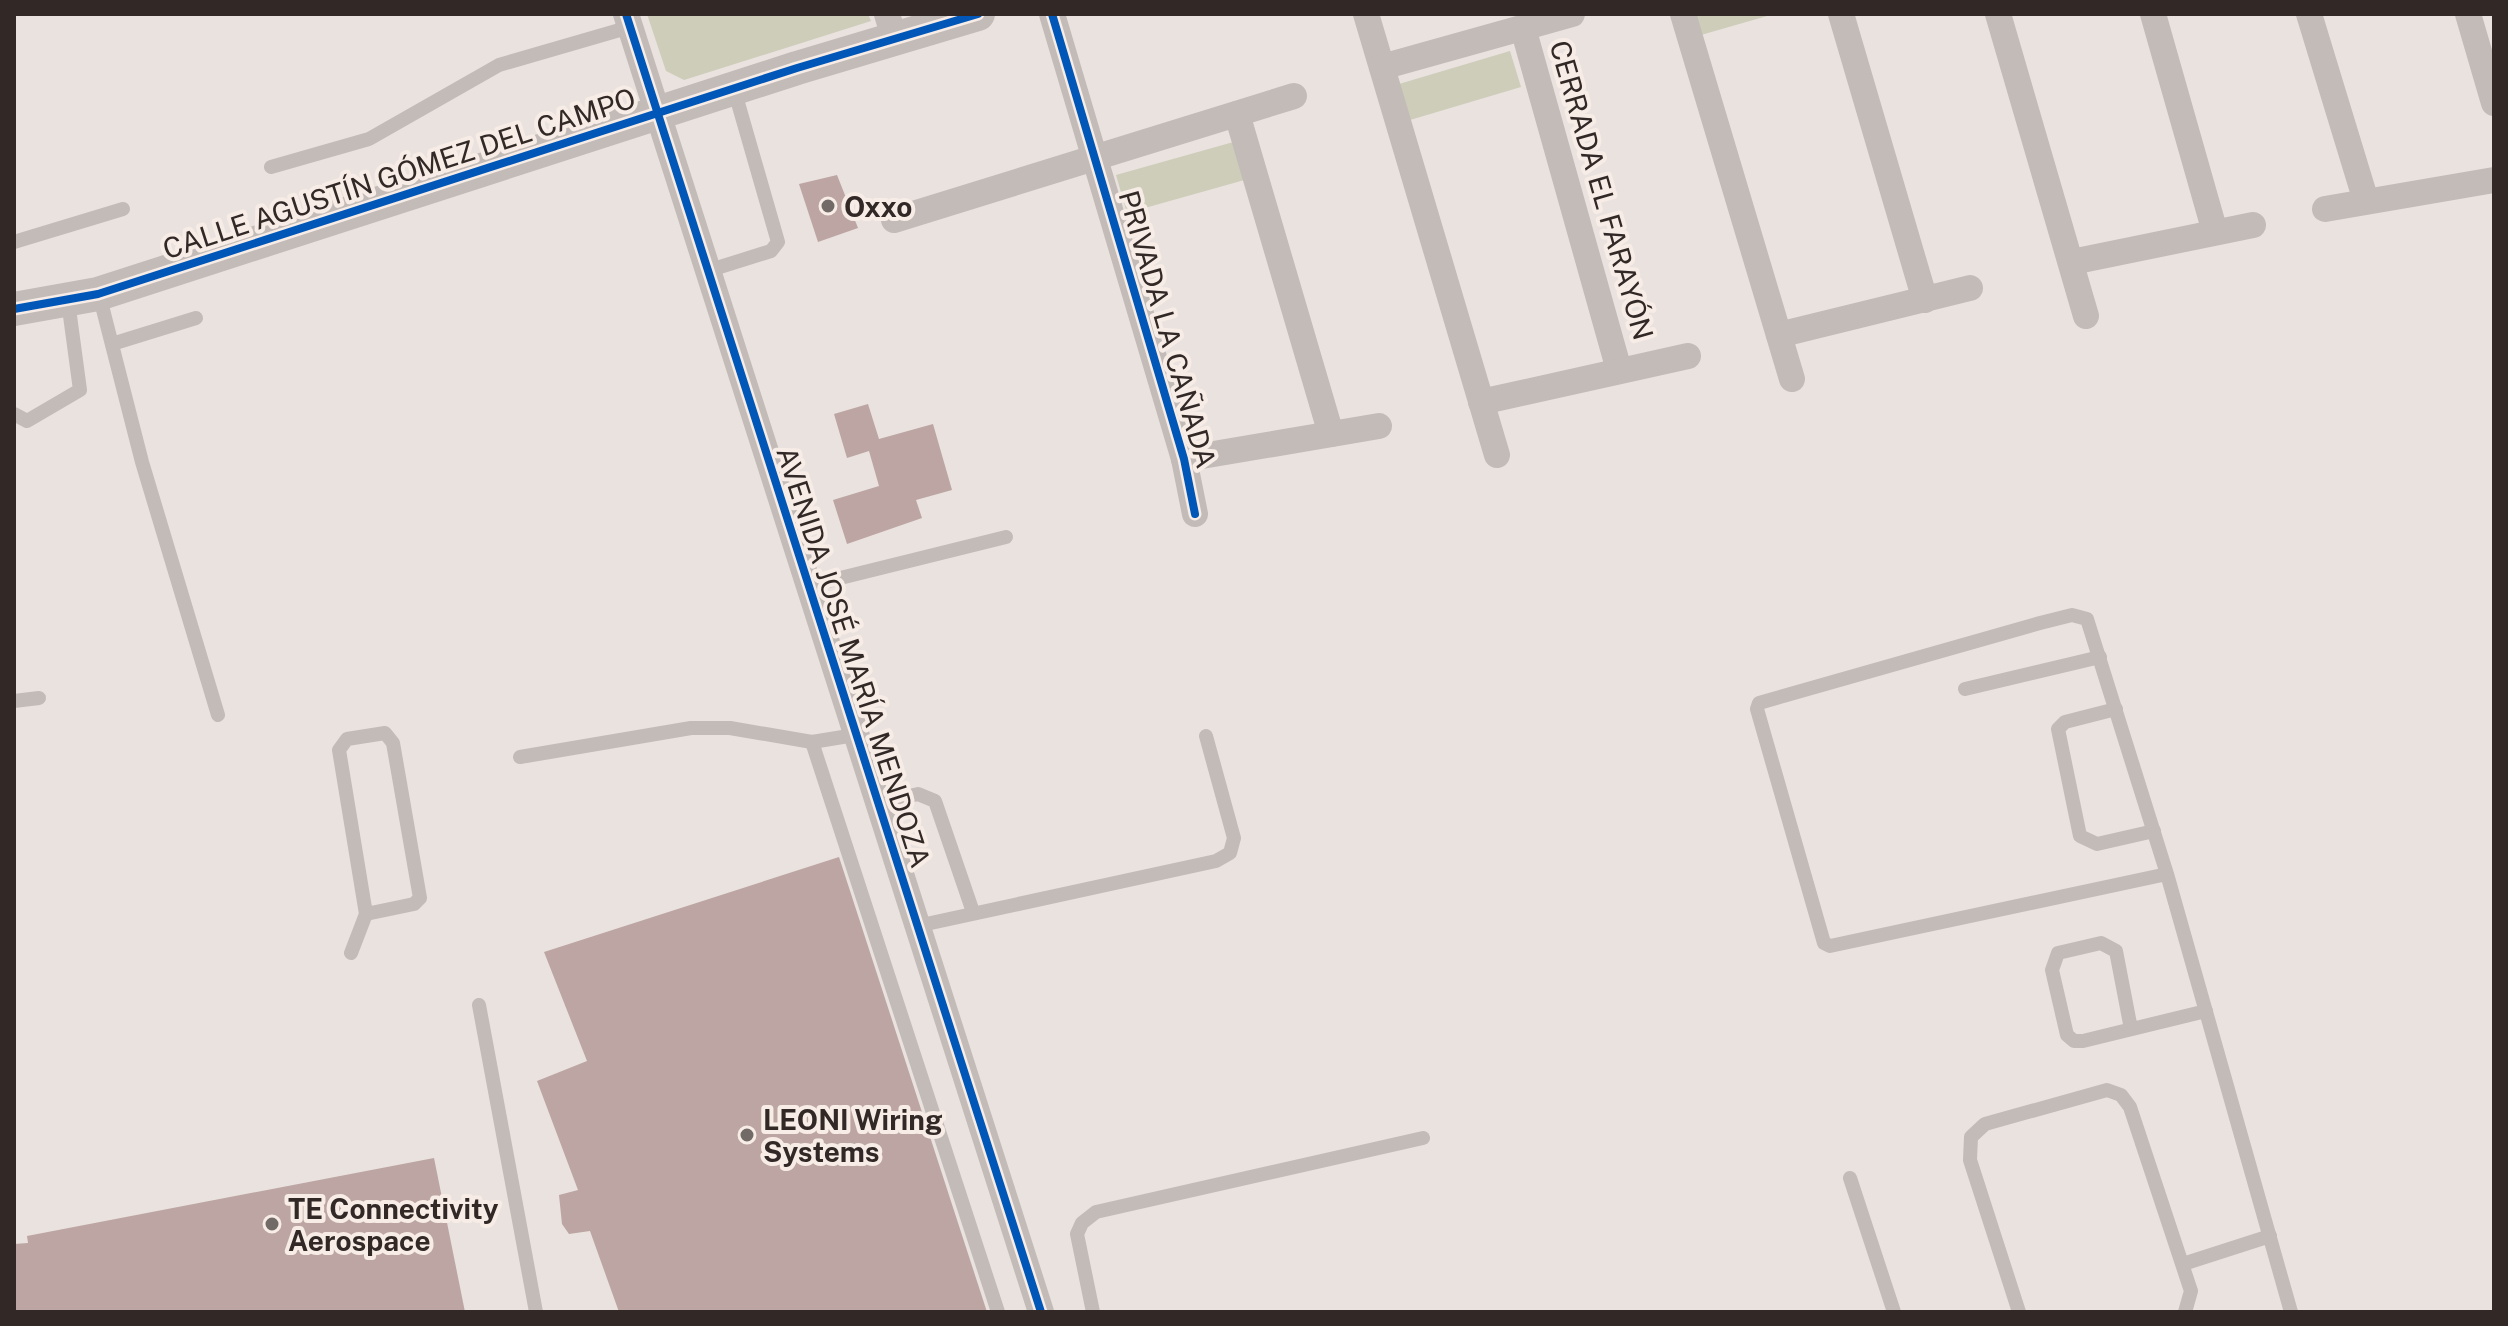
<svg xmlns="http://www.w3.org/2000/svg" width="2508" height="1326" font-family="'Public Sans',sans-serif">
<rect width="100%" height="100%" fill="#eae2de"/>
<g fill="#cdcdba">
<polygon points="647,14 868,14 871,21 684,80 666,71"/>
<polygon points="1695,14 1774,14 1701,35"/>
<polygon points="1510,51 1521,87 1410,120 1399,84"/>
<polygon points="1237,141 1248,179 1127,213 1116,175"/>
</g>
<g fill="#bca5a2">
<polygon points="837,175 858,228 818,242 799,184"/>
<polygon points="868,404 879,439 933,424 952,490 916,500 922,518 847,544 833,500 879,486 869,451 847,458 834,414"/>
<polygon points="839,857 987,1312 619,1312 590,1231 569,1234 562,1224 559,1195 578,1190 537,1081 587,1061 544,952"/>
<polygon points="434,1158 465,1312 14,1312 14,1244 28,1243 27,1236"/>
</g>
<g fill="none" stroke-linecap="round" stroke-linejoin="round">
<g stroke="#c2bbb8" stroke-width="14">
<polyline points="271,167 369,139 499,65 630,27"/>
<polyline points="14,242 123,209"/>
<polyline points="707,271 771,251 778,242 734,89"/>
<polyline points="99,294 142,462 218,715"/>
<polyline points="112,344 196,318"/>
<polyline points="14,414 27,421 80,390 68,301"/>
<polyline points="808,586 1006,537"/>
<polyline points="1965,689 2100,657"/>
<polyline points="14,701 39,698"/>
<polyline points="2116,709 2065,722 2058,729 2080,836 2097,844 2154,831"/>
<polyline points="812,742 998,1312"/>
<polyline points="520,757 691,728 730,728 812,742 855,735"/>
<polyline points="878,803 918,794 935,801 973,912"/>
<polyline points="2167,874 1830,946 1824,943 1757,709 1759,703 2040,623 2072,615 2087,619 2167,874 2291,1312"/>
<polyline points="917,926 1216,861 1230,853 1234,838 1206,736"/>
<polyline points="351,953 366,914 414,904 420,898 393,743 385,733 347,739 339,750 366,914"/>
<polyline points="479,1005 536,1312"/>
<polyline points="2131,1029 2116,951 2101,943 2058,953 2052,970 2067,1035 2074,1041 2083,1041 2206,1011"/>
<polyline points="1850,1178 1894,1312"/>
<polyline points="2183,1264 2270,1236"/>
<polyline points="1093,1312 1077,1234 1082,1223 1096,1212 1423,1138"/>
<polyline points="2019,1312 1970,1160 1971,1137 1985,1124 2107,1090 2121,1095 2130,1107 2191,1291 2185,1312"/>
</g>
<g stroke="#c2bbb8" stroke-width="26">
<polyline points="626,14 1041,1312"/>
<polyline points="887,14 895,41"/>
<polyline points="1052,14 1184,459 1195,514"/>
<polyline points="1366,14 1497,455"/>
<polyline points="1683,14 1792,379"/>
<polyline points="1841,14 1925,300"/>
<polyline points="1998,14 2086,316"/>
<polyline points="2153,14 2215,232"/>
<polyline points="2309,14 2366,201"/>
<polyline points="2468,14 2494,103"/>
<polyline points="1523,28 1619,370"/>
<polyline points="1382,67 1572,14"/>
<polyline points="1237,114 1331,434"/>
<polyline points="2325,209 2494,180"/>
<polyline points="894,220 1294,96"/>
<polyline points="2072,262 2253,225"/>
<polyline points="1779,335 1970,288"/>
<polyline points="1481,402 1688,356"/>
<polyline points="1184,459 1379,426"/>
</g>
<polyline stroke="#c2bbb8" stroke-width="34" points="14,309 98,294 797,68 978,14"/>
<g stroke="#f7ece6" stroke-width="13">
<g id="cycleway">
<polyline points="626,14 1041,1312"/>
<polyline points="1052,14 1184,459 1195,514"/>
<polyline points="14,309 98,294 797,68 978,14"/>
</g>
</g>
<use href="#cycleway" stroke="#0057b8" stroke-width="8"/>
</g>
<g fill="#726a67" stroke="#f7ece6" stroke-width="3">
<circle cx="828" cy="206" r="8"/>
<circle cx="747" cy="1135" r="8"/>
<circle cx="272" cy="1224" r="8"/>
</g>
<g text-anchor="middle" dominant-baseline="central" stroke-width="8" stroke-linejoin="round" paint-order="stroke">
<g font-size="28" fill="#322927" stroke="#f7ece6">
<text transform="translate(399 173) rotate(-18)">CALLE AGUSTÍN GÓMEZ DEL CAMPO</text>
<text transform="translate(1602 190) rotate(74)">CERRADA EL FARAYÓN</text>
<text transform="translate(1168 329) rotate(74)">PRIVADA LA CAÑADA</text>
<text transform="translate(854 657) rotate(72)">AVENIDA JOSÉ MARÍA MENDOZA</text>
</g>
<g font-size="28" font-weight="bold" fill="#322927" stroke="#f7ece6" text-anchor="start">
<text x="844" y="206">Oxxo</text>
<text x="763" y="1119">LEONI Wiring<tspan x="763" dy="32">Systems</tspan></text>
<text x="288" y="1208">TE Connectivity<tspan x="288" dy="32">Aerospace</tspan></text>
</g>
</g>
<rect width="2508" height="1326" fill="none" stroke="#322927" stroke-width="32"/>
</svg>
